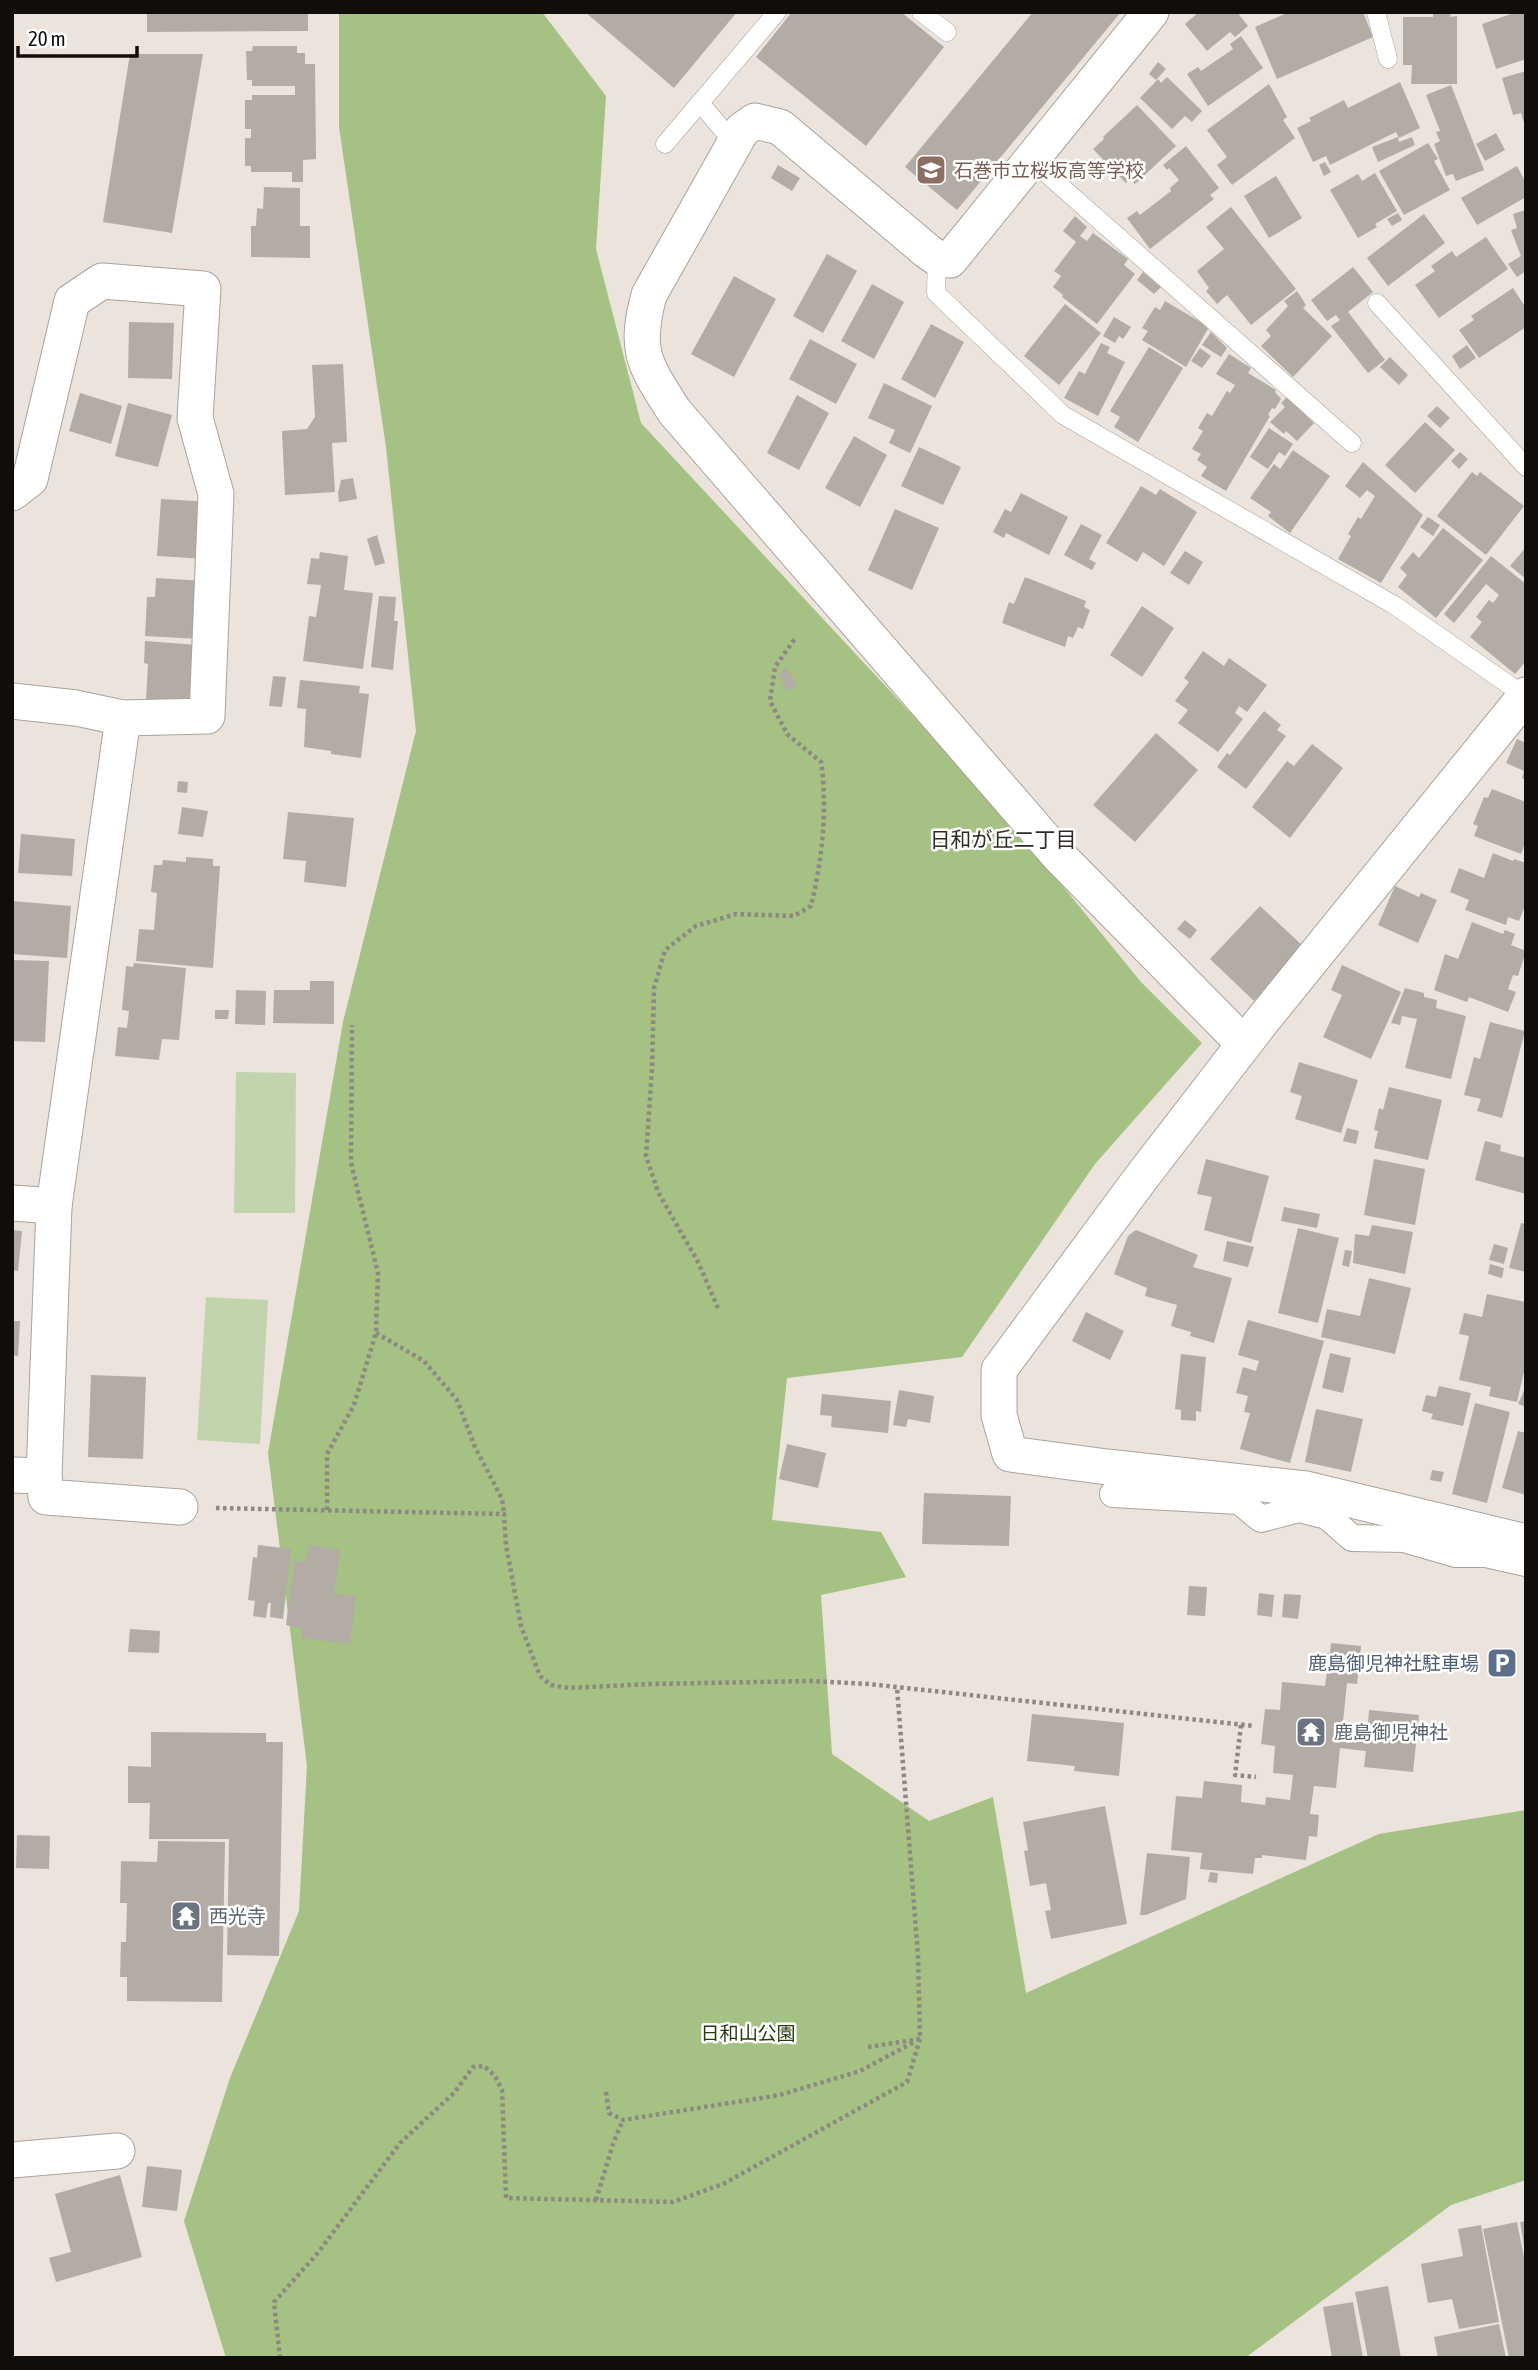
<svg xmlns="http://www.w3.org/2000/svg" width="1538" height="2370" font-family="'Asap Condensed','Noto Sans JP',sans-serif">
<rect width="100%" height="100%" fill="#ebe3dc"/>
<g fill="#c2d4ae">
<polygon points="236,1072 296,1073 295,1213 234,1213"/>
<polygon points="206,1297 268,1300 260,1444 197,1440"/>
</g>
<polygon fill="#a5c183" points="339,12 542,12 606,96 596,249 641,423 998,807 1141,982 1202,1043 1095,1164 962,1357 787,1378 772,1520 881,1532 906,1577 821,1595 832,1754 929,1821 993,1797 1026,1993 1379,1834 1526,1810 1526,2180 1451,2205 1245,2358 226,2358 184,2221 230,2078 299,1911 307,1766 268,1453 343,1022 416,731 386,447 339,127"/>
<g fill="#b3aca5">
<polygon points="147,12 308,12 308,31 147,32"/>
<polygon points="585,12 737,12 674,88"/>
<polygon points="792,12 901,12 944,47 866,146 756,57"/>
<polygon points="1033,12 1121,12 957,210 905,167"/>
<polygon points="1199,12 1237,12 1248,26 1235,37 1230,32 1207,51 1185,24"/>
<polygon points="1289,12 1363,12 1373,37 1277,79 1255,27"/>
<polygon points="1433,12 1451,12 1450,17 1457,16 1457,84 1411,84 1412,65 1403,65 1403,17 1433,17"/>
<polygon points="1517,12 1526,12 1526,59 1496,69 1482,24"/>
<polygon points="1241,36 1263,68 1208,106 1187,74 1198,67 1201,71 1233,49 1230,44"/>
<polygon points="253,46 297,46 297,53 305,53 305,64 315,64 316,159 303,160 303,182 292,182 292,172 251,172 251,166 245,166 245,138 251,138 251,129 245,129 245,100 252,100 252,95 295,95 295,86 252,86 252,80 247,80 246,51 252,51"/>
<polygon points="130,54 203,54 172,233 103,222"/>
<polygon points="1158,62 1166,69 1156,80 1149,74"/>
<polygon points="1526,71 1526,126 1525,126 1521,113 1513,115 1502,78"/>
<polygon points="1167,77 1202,111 1192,122 1185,116 1172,129 1140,98 1158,79 1161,83"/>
<polygon points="1400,82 1420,128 1399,138 1396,132 1330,165 1326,156 1313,162 1297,128 1311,121 1309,118 1344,100 1348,108"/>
<polygon points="1269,84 1287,117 1283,120 1295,138 1232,185 1217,165 1227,157 1207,130"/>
<polygon points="1451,85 1484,170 1456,181 1453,174 1446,176 1434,144 1440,141 1436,132 1440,131 1426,95"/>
<polygon points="1137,105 1176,146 1135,184 1130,179 1126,183 1093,149 1104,139 1103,137"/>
<polygon points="1496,133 1505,150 1485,161 1476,144"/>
<polygon points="1398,137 1399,142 1412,137 1415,145 1378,162 1372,147"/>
<polygon points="1428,143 1438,159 1434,161 1450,190 1404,215 1379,171"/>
<polygon points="1186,146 1219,188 1210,195 1214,199 1150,249 1127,218 1137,211 1140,215 1171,191 1170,188 1179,180 1169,168 1167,170 1163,165"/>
<polygon points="1325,162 1331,172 1324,176 1319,165"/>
<polygon points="778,165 800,178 792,191 771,178"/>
<polygon points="1517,166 1526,183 1526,197 1477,225 1461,198"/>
<polygon points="1375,173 1397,211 1375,224 1377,227 1358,238 1330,190 1358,174 1362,181"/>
<polygon points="1276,176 1302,218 1269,238 1244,196"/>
<polygon points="264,187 300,188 300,226 310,226 310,258 251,257 251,226 256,226 257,208 263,209"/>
<polygon points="1231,207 1296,289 1251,325 1227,295 1217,304 1206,291 1209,288 1197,271 1224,249 1206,227"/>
<polygon points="1526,210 1526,271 1517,277 1508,264 1521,256 1511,230 1517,228 1513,214"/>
<polygon points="1398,213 1402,220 1392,226 1387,219"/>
<polygon points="1424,214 1445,243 1388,286 1367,258"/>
<polygon points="1075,216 1087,227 1080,236 1087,241 1093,233 1128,259 1124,265 1135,274 1097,324 1062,297 1063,295 1053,287 1061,276 1054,271 1076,242 1063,231"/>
<polygon points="1486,237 1508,269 1439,318 1415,285 1435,271 1431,266 1452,251 1456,257"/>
<polygon points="827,254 857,271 823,333 793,316"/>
<polygon points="1353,267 1373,292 1348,312 1385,360 1368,373 1331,326 1340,320 1336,315 1327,321 1311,300"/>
<polygon points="1143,272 1161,287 1154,294 1137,280"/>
<polygon points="734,276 776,299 734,377 691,354"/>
<polygon points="872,284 904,302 874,359 841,341"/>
<polygon points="1513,288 1526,308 1526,327 1479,358 1459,330 1474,320 1471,316"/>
<polygon points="1297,291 1306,305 1303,308 1332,336 1293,377 1261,346 1271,336 1266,330 1288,306 1284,301"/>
<polygon points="1165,301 1209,327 1186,367 1142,340 1148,331 1142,328 1155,307 1160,310"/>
<polygon points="1065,304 1101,333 1059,385 1024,356"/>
<polygon points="1114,317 1131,327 1123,339 1119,336 1115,343 1103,336"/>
<polygon points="129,322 174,323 172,379 128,378"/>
<polygon points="931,324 964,342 935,398 901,379"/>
<polygon points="1211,332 1227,348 1221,357 1202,345"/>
<polygon points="810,339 857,364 836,404 789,379"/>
<polygon points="1101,343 1110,347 1107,353 1125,362 1098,416 1064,398 1079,371 1085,374"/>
<polygon points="1467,345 1476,358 1460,369 1452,356"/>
<polygon points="1149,347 1183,368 1138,442 1114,427 1120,417 1110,411"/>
<polygon points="1200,348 1211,356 1202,368 1191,361"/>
<polygon points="1229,354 1251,368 1248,373 1276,390 1275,392 1281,399 1275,409 1272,408 1268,415 1270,416 1226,491 1201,476 1207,467 1197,460 1201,454 1192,449 1203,431 1198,428 1207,413 1212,416 1227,391 1230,393 1235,385 1216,374"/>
<polygon points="1390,357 1408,375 1399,385 1380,367"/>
<polygon points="343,364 347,442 332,443 335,492 285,495 282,431 307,429 315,417 312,365"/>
<polygon points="884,383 932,406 910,453 889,443 895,430 868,418"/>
<polygon points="80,393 122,406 111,444 69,431"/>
<polygon points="797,395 829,413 799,470 767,453"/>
<polygon points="1287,397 1314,423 1297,441 1286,431 1284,434 1270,422 1285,407 1281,403"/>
<polygon points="128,403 172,415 158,467 115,456"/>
<polygon points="1437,406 1450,418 1440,428 1427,416"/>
<polygon points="1425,422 1455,450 1415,493 1385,465"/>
<polygon points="1269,428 1293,444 1285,456 1279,452 1268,469 1250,457"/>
<polygon points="854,436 887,455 860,507 825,488"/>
<polygon points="919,447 961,467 943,505 901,486"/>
<polygon points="1293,450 1330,476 1290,533 1268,516 1271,512 1250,498 1274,464 1280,469"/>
<polygon points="1460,452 1468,459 1459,469 1451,461"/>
<polygon points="1363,462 1423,515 1381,583 1338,559 1351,536 1348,534 1358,517 1361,519 1375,496 1367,490 1360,498 1345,486"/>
<polygon points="1472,472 1477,476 1480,472 1524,506 1486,555 1437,516"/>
<polygon points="353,478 357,499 339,502 338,493 341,480"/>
<polygon points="1141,486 1156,495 1160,489 1197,512 1164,566 1143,552 1137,562 1106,543"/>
<polygon points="1021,493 1068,517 1049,555 1006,533 1004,538 993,532 1005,509 1011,512"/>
<polygon points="161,499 211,502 206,559 157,556"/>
<polygon points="895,509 939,528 912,590 868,570"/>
<polygon points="1428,517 1440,525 1433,536 1420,527"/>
<polygon points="1081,524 1102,535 1089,559 1096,563 1092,570 1064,555"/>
<polygon points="1443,528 1483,560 1436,618 1398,587 1407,575 1400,568 1413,552 1419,558"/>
<polygon points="377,535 385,563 375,566 367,539"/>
<polygon points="1526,547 1526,579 1510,566"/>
<polygon points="1185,551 1203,562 1189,585 1170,573"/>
<polygon points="320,552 348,556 344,590 373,593 363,669 303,661 309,616 316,617 321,585 307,584 311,558 319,559"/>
<polygon points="1491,556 1526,584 1526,661 1515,674 1470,637 1482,622 1476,617 1489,600 1493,603 1499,595 1486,584 1454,623 1444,614"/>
<polygon points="1025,577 1086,601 1084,607 1090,610 1083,629 1078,627 1073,638 1068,636 1065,647 1002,623 1009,602 1014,604"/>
<polygon points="156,578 204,581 200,639 145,636 147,597 155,597"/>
<polygon points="379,596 396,597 394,621 398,621 393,670 371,667"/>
<polygon points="1142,606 1174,628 1142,677 1110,655"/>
<polygon points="145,641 198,645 194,703 146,700 148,664 144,663"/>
<polygon points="1203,651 1224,666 1229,658 1267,685 1247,712 1239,706 1235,713 1243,719 1218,752 1178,723 1188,710 1175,701 1189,682 1184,678"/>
<polygon points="787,668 797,686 787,691 778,673"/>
<polygon points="273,676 286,677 282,707 269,706"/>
<polygon points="300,680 360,686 359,693 369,694 361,758 331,754 331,751 304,747 306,709 297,708"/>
<polygon points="1264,711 1281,725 1277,730 1286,736 1246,789 1217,767 1227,753 1230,755"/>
<polygon points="1156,733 1198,770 1135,842 1093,805"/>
<polygon points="1517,739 1526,743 1526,780 1522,778 1524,771 1506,763"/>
<polygon points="1312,744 1343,768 1290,838 1252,807 1287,761 1294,766"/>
<polygon points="178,781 188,782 187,793 177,792"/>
<polygon points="1492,789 1526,802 1526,840 1521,854 1474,836 1478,826 1473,824 1484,797 1488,798"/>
<polygon points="182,807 208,811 203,837 178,834"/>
<polygon points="288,812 354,818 346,887 304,882 306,861 283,859"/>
<polygon points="21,834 75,839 72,876 18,873"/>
<polygon points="1493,853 1513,861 1514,859 1526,863 1526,903 1519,921 1508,917 1506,925 1465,910 1469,900 1450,892 1459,868 1484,878"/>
<polygon points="186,857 213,859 213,866 220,866 213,968 136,961 139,929 154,930 157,893 151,892 154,865 162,865 163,860 186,862"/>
<polygon points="1395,886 1419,897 1421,893 1437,900 1418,943 1378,925"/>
<polygon points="12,901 71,906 67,958 12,954"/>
<polygon points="1260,906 1304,947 1254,1001 1210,959"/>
<polygon points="1185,920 1197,930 1190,939 1177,929"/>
<polygon points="1472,922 1503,934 1505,930 1515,934 1511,945 1526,951 1518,976 1513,975 1508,989 1516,992 1508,1012 1469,997 1467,1002 1434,990 1445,954 1458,959"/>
<polygon points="12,960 49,961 45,1042 12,1041"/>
<polygon points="134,963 186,968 179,1040 162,1039 159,1060 115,1056 118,1027 127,1028 129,1011 122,1010 126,966 133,967"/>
<polygon points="1342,965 1401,992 1371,1059 1323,1037 1342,995 1331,990"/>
<polygon points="310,981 334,981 334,1024 273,1023 274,990 310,990"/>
<polygon points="1405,988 1424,993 1424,997 1437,1000 1436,1008 1466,1016 1451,1079 1405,1068 1417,1019 1402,1016 1400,1025 1391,1023"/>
<polygon points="236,990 266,991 265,1025 235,1024"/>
<polygon points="215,1010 229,1010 228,1019 215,1019"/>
<polygon points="1490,1022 1525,1031 1502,1118 1477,1111 1481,1099 1464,1095 1474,1057 1480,1059"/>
<polygon points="1299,1062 1358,1080 1341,1133 1295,1119 1302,1096 1290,1092"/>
<polygon points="1389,1087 1442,1100 1428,1160 1374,1148 1378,1131 1374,1130 1379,1108 1383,1110"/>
<polygon points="1347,1128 1359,1131 1356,1144 1343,1141"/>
<polygon points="1485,1141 1501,1145 1500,1151 1526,1158 1526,1194 1475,1180"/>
<polygon points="1206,1159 1269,1176 1251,1243 1204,1230 1212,1197 1197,1194"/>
<polygon points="1374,1159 1425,1169 1415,1225 1364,1215"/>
<polygon points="1284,1207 1320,1214 1317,1228 1281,1221"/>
<polygon points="1521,1223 1526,1224 1526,1272 1509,1268"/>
<polygon points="1372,1225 1413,1232 1405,1274 1353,1263 1355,1234 1369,1236"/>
<polygon points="1298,1228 1339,1238 1318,1323 1278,1313"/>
<polygon points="12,1230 22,1231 18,1271 12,1270"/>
<polygon points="1136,1230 1198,1255 1193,1267 1232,1278 1214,1343 1190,1336 1191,1332 1171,1326 1177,1305 1145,1296 1147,1288 1114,1274 1128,1236"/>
<polygon points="1227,1241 1254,1247 1248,1267 1223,1261"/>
<polygon points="1494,1244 1508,1248 1504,1264 1489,1260"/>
<polygon points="1345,1250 1352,1251 1349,1267 1342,1265"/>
<polygon points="1490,1264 1504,1268 1502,1278 1488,1274"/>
<polygon points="1369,1278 1411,1288 1395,1354 1321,1337 1327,1309 1360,1316"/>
<polygon points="1487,1294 1526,1302 1526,1363 1517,1402 1489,1396 1491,1387 1459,1380 1469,1336 1459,1334 1464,1313 1482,1317"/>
<polygon points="1086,1312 1124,1331 1110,1360 1072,1341"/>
<polygon points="1248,1320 1324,1341 1290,1463 1240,1449 1250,1413 1244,1412 1248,1396 1236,1393 1243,1367 1256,1371 1259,1361 1238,1355"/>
<polygon points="12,1321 20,1321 18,1356 12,1355"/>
<polygon points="1330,1353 1351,1358 1343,1393 1322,1388"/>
<polygon points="1181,1354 1206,1357 1201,1412 1196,1411 1196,1421 1181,1420 1181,1410 1175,1409"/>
<polygon points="91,1375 146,1377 143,1459 88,1457"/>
<polygon points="1439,1386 1471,1393 1463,1426 1431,1419 1433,1414 1422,1411 1426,1395 1436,1397"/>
<polygon points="1526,1386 1526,1407 1518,1404"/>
<polygon points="899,1390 934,1396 930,1423 908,1419 906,1427 893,1425"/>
<polygon points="822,1394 891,1401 888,1433 831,1427 832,1416 820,1415"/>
<polygon points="1475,1403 1510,1412 1487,1503 1452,1494"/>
<polygon points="1316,1409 1363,1419 1351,1472 1305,1462"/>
<polygon points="1518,1431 1526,1433 1526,1495 1502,1488"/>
<polygon points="787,1444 826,1453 818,1488 779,1479"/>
<polygon points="1432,1470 1444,1472 1441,1482 1430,1480"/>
<polygon points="924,1493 1011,1496 1009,1546 922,1544"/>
<polygon points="258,1545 291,1549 283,1619 270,1617 271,1603 268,1603 266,1618 253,1616 255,1601 248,1600 253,1557 257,1558"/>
<polygon points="308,1545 340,1550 334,1594 356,1596 350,1644 301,1638 302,1628 286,1625 294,1561 306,1562"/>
<polygon points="1189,1586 1207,1587 1205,1616 1187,1615"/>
<polygon points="1259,1593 1274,1595 1272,1617 1257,1615"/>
<polygon points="1284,1594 1301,1595 1298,1619 1282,1617"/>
<polygon points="130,1629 160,1631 159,1653 128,1652"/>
<polygon points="1331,1643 1361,1646 1357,1684 1347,1683 1343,1722 1368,1724 1369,1710 1419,1715 1413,1772 1364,1767 1366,1751 1340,1748 1336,1788 1314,1786 1310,1814 1319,1815 1317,1837 1309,1836 1306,1860 1262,1855 1262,1858 1255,1858 1253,1874 1200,1869 1202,1853 1171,1850 1176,1796 1202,1798 1204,1781 1242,1785 1241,1802 1265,1805 1266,1797 1290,1800 1293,1775 1273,1773 1275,1746 1261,1744 1265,1709 1280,1710 1282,1682 1325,1686 1327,1672 1317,1671 1318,1653 1330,1653"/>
<polygon points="1032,1714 1124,1723 1119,1776 1074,1771 1075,1766 1027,1761"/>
<polygon points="151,1732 266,1733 266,1742 283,1742 279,1956 227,1955 229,1839 149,1839 150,1803 128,1803 128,1766 151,1767"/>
<polygon points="1105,1806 1127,1924 1051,1939 1045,1911 1051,1910 1046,1883 1030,1886 1024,1851 1028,1850 1023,1822"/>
<polygon points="17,1835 50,1836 49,1869 16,1868"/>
<polygon points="158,1841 225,1842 222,2002 127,2001 127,1977 120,1977 121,1942 126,1942 127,1903 120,1903 121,1861 157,1862"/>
<polygon points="1147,1853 1190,1857 1186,1899 1146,1915 1140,1915"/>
<polygon points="1210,1872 1218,1873 1217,1883 1208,1882"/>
<polygon points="147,2166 182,2170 177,2211 142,2207"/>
<polygon points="120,2175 142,2257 56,2282 49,2258 71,2252 55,2194"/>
<polygon points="1526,2221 1526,2246 1524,2246 1520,2222"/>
<polygon points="1517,2222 1526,2267 1526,2356 1509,2358 1483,2229"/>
<polygon points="1481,2225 1499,2322 1459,2329 1452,2299 1428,2303 1421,2264 1463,2256 1458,2229"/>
<polygon points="1388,2286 1401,2358 1368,2358 1355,2292"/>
<polygon points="1353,2302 1363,2358 1332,2358 1323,2307"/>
<polygon points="1499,2324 1506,2358 1438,2358 1434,2337"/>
</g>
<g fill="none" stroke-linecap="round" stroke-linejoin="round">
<g stroke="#aaa39c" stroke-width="19">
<g id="service">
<polyline points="921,12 947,32"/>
<polyline points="1376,12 1388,59"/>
<polyline points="700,103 734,143"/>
<polyline points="665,144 777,12"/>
<polyline points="1031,160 1352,443"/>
<polyline points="937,258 936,293 1063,415 1394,605 1525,696"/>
<polyline points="1377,303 1526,467"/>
</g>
</g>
<g stroke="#aaa39c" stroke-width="28">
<polyline id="pedestrian" points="1113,1494 1239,1501 1261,1519 1299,1509 1327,1516 1352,1538 1404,1539 1456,1554 1486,1554 1526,1563"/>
</g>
<g stroke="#aaa39c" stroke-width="37">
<g id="minor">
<path d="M1151 12 950 260 937 258 927 251 780 127 755 121 742 130 649 295C634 351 644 364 674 411L1059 856 1244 1044"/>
<polyline points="12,493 30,479 72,301 102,281 203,289 195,418 216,494 207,716 123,718 76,708 12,701"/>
<polyline points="1526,695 1262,1021 1141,1178 999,1370 999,1415 1010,1454 1107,1467 1306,1489 1526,1542"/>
<polyline points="12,1203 54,1206"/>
<polyline points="12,1475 44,1476 54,1206 123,718"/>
<polyline points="44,1476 46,1497 180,1507"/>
<polyline points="12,2160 117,2151"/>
</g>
</g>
<g stroke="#8e8883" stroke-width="4.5" stroke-dasharray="3.5 3.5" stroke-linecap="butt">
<path d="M718 1308 698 1262 658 1192 646 1156 652 1069 654 988 665 950 696 926 736 914 794 916 811 906C822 861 828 809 821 762L787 734 770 701 775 667 796 637"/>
<polyline points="376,1333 424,1361 457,1400 475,1447 502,1499 504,1514"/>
<polyline points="216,1508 504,1514 506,1545 521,1626 540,1676 551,1685 569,1688 650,1684 811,1681 869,1684 1254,1726"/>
<polyline points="327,1510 327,1454 354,1405 376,1333 378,1273 351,1163 352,1025"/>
<polyline points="1241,1725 1235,1775 1256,1777"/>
<polyline points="868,2047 920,2039 918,1956 897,1687"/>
<polyline points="606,2092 609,2113 623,2120 780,2095 860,2071 916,2041"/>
<polyline points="596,2200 614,2141 623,2120"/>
<polyline points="280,2358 274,2302 317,2254 400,2143 454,2093 473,2067 484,2066 495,2076 502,2090 506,2198 673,2202 723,2184 907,2082 920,2039"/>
</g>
<use href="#service" stroke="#fff" stroke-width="18"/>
<use href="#pedestrian" stroke="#fff" stroke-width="26"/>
<use href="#minor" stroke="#fff" stroke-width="35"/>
</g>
<defs>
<g id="school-square" transform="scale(1.575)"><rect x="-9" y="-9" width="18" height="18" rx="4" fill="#8d6e63" stroke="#fff"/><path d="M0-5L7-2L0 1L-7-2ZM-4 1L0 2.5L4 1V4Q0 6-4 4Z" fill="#fff"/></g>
<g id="parking-square" transform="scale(1.575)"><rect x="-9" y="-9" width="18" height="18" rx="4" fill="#5c6f8a" stroke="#fff"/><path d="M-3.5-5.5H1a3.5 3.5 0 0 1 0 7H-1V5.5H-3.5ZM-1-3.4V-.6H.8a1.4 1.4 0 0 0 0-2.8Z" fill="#fff"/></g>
<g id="temple-square" transform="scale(1.575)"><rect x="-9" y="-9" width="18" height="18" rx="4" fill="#6b7280" stroke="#fff"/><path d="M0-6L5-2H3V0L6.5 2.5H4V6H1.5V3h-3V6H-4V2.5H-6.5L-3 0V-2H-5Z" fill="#fff"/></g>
</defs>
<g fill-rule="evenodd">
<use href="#school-square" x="931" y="170"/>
<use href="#parking-square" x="1502" y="1663"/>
<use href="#temple-square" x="1311" y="1732"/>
<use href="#temple-square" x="186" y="1916"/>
</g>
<g text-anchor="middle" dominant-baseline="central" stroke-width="5" stroke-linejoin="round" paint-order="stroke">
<g font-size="19" fill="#785e54" stroke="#fff" text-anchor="start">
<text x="954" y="170">石巻市立桜坂高等学校</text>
</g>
<g font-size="19" fill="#4e5e75" stroke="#fff" text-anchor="end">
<text x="1479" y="1663">鹿島御児神社駐車場</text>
</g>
<g font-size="19" fill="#5b616d" stroke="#fff" text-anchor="start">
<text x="1334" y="1732">鹿島御児神社</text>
<text x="209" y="1916">西光寺</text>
</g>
<g font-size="19" fill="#28390c" stroke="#fff">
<text x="748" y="2033">日和山公園</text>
</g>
<g font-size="21" fill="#302a25" stroke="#fff">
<text x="1003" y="839">日和が丘二丁目</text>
</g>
</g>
<rect width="1538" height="2370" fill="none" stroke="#100d0b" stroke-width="28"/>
<path d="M18 46v10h119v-10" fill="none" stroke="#100d0b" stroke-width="3.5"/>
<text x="28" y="46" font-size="21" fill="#100d0b" stroke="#ffffff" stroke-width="5" paint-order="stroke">20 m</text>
</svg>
